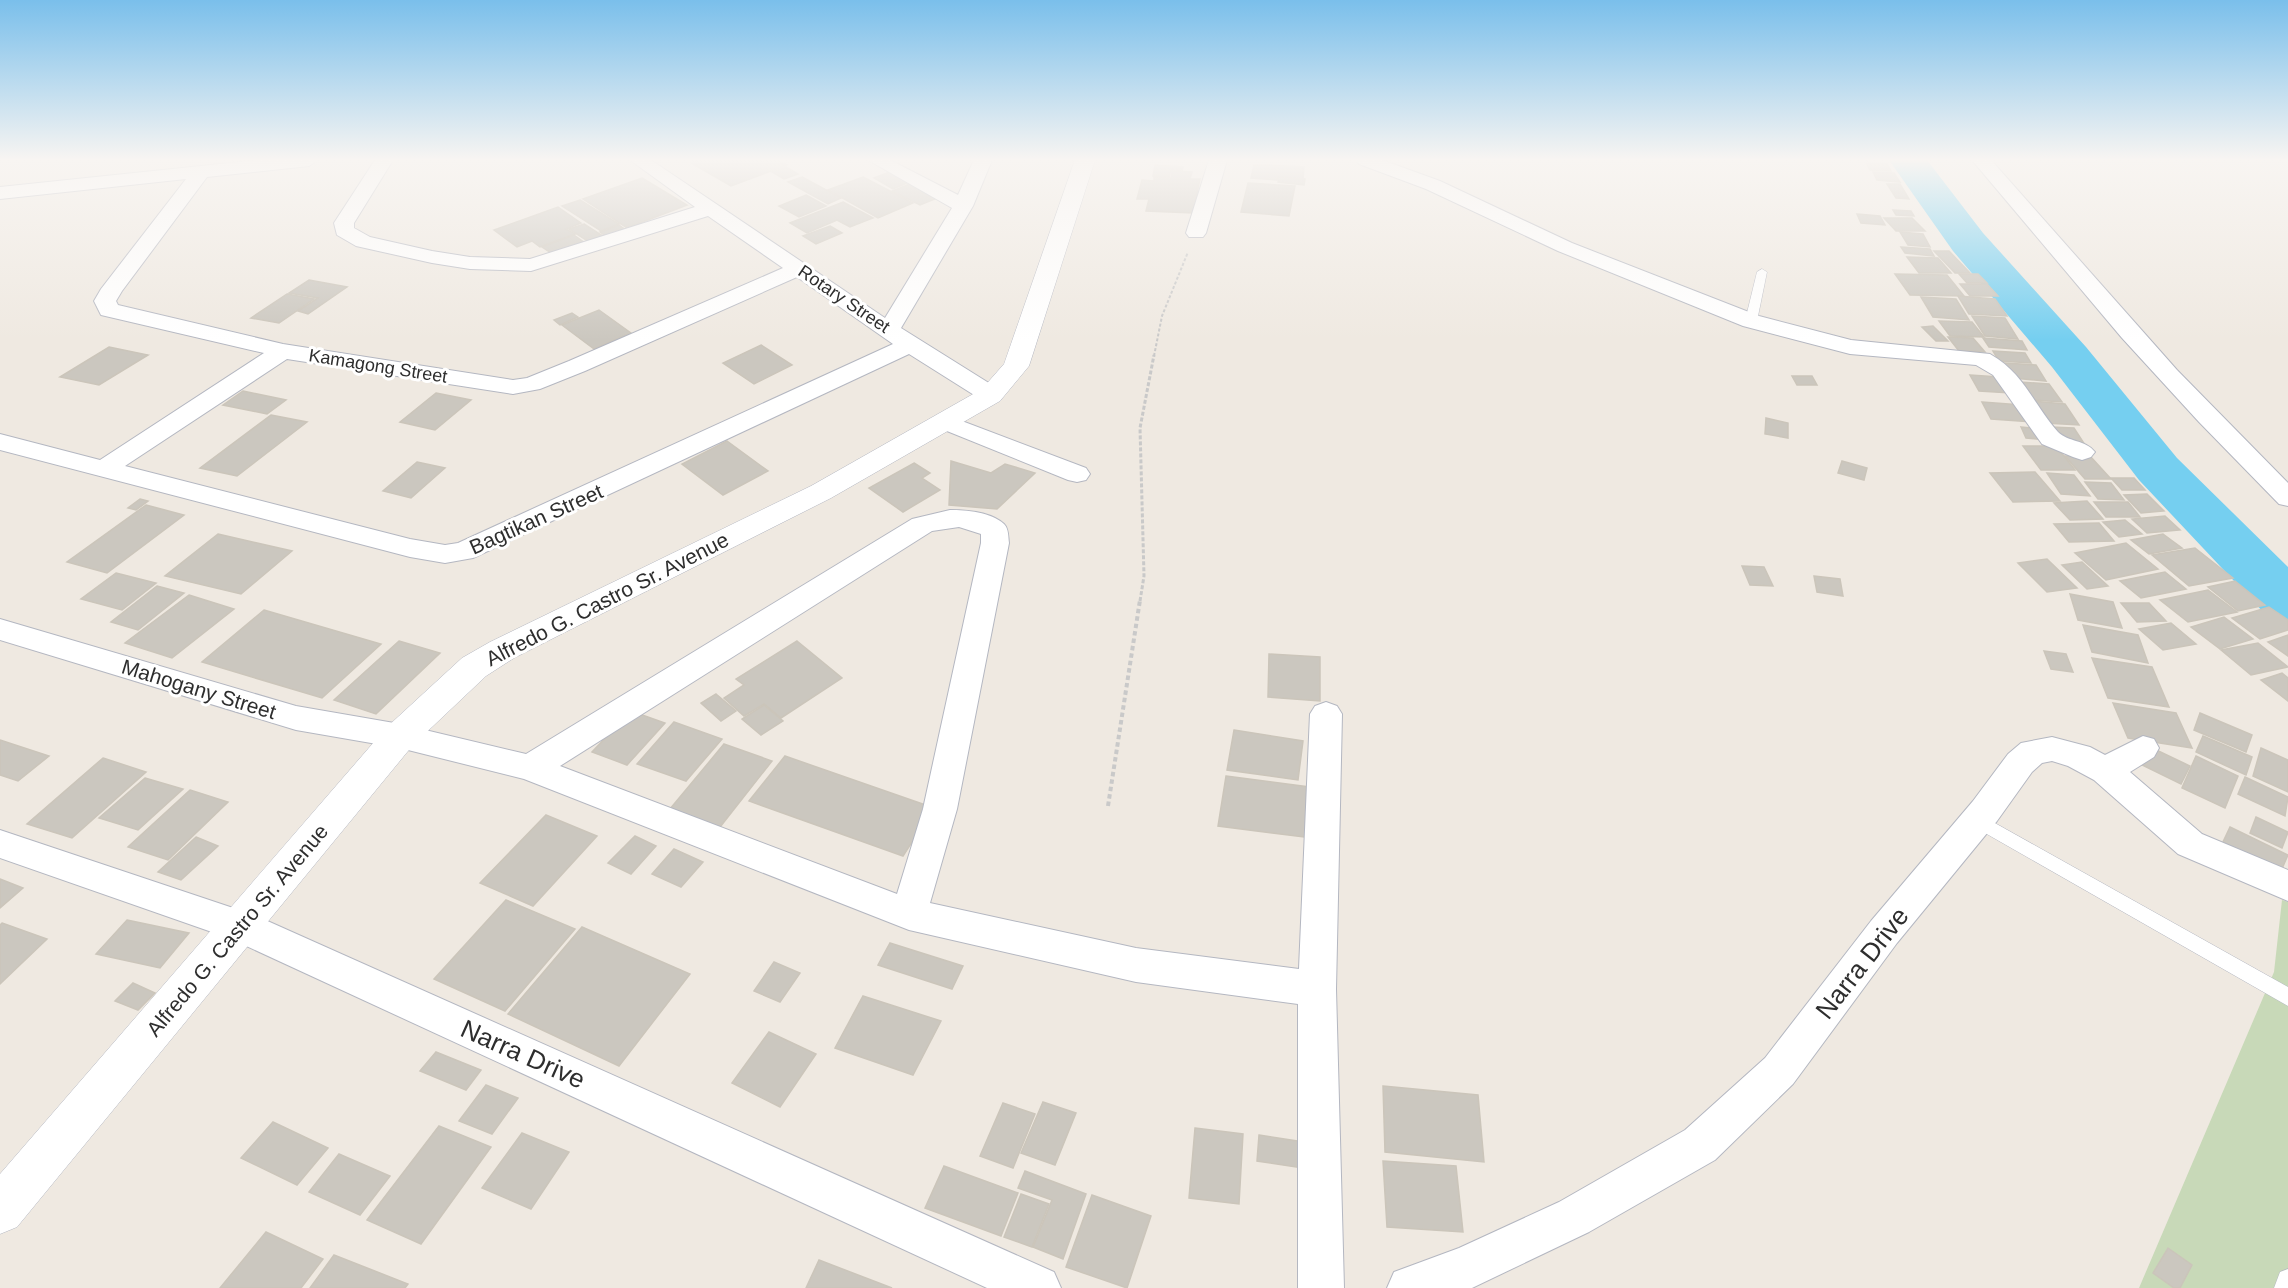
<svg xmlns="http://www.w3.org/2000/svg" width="2288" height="1288" font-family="Arial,sans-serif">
<rect width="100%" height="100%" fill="#efe9e1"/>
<polygon fill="#c8d9b8" points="2282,900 2288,902 2288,1288 2139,1288 2274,972"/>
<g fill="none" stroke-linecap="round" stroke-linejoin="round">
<polygon fill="#75cff0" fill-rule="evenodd" points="1889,160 1927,160 1983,233 2086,347 2177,458 2288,567 2288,622 2267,616 2139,480 2052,367 1953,251"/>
</g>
<g fill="#cbc7bf" stroke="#cbc5ba" stroke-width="1.5">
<polygon points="699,160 776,160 787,165 731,186 691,163"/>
<polygon points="1866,162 1887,164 1891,171 1870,170"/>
<polygon points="1155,165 1183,167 1182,171 1171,170 1169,177 1153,176"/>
<polygon points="1254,165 1270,165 1304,167 1303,179 1278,177 1277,180 1251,178"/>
<polygon points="786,167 798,174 784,179 772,172"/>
<polygon points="892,171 912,181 893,189 874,178"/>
<polygon points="1172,171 1192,172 1190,179 1200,179 1193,213 1146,211 1149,199 1137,199 1142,180 1154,181 1154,177 1171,178"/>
<polygon points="1873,172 1894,173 1900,182 1877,180"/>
<polygon points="802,177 841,198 828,204 788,182"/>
<polygon points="863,177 913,203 878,218 828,190"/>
<polygon points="1279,177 1305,179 1304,185 1278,182"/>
<polygon points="642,178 687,205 627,228 583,199"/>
<polygon points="912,183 940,197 920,205 892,191"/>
<polygon points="1248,183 1295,186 1289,216 1241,212"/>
<polygon points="1887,184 1900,184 1909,199 1896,198"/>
<polygon points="806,195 826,206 799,217 779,206"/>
<polygon points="580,200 619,224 601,231 562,206"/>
<polygon points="843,202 873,218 850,227 837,220 807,233 790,223"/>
<polygon points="558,207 581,223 566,229 575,234 540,247 532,241 517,247 494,230"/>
<polygon points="1893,210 1911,211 1914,216 1896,215"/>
<polygon points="1857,214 1880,216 1885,225 1861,223"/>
<polygon points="1884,218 1912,218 1925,231 1896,231"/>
<polygon points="584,224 603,236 589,242 569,229"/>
<polygon points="619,225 626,230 607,237 600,232"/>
<polygon points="830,226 842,233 816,244 803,236"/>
<polygon points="1900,232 1923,234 1930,247 1908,245"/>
<polygon points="574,235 585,243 554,255 542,247"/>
<polygon points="1901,247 1930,249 1934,256 1905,253"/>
<polygon points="1934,251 1949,251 1970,273 1955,273"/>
<polygon points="1907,257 1938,258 1951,273 1919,273"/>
<polygon points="1895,274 1947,275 1964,296 1910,295"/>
<polygon points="1959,274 1978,274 1987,283 1967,283"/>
<polygon points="309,280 347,287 308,314 298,311 318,298 289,293"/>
<polygon points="1960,284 1987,284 1998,296 1970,296"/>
<polygon points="287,294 314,299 279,323 251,318"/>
<polygon points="1958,296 1995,299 2007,316 1969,314"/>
<polygon points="1921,297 1956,299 1969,320 1933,317"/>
<polygon points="599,310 631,333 594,349 562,325"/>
<polygon points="572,313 578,317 560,325 554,320"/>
<polygon points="1972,316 2005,318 2018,339 1985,336"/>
<polygon points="1939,321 1972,322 1984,337 1950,336"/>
<polygon points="1933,326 1948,341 1936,341 1922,327"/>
<polygon points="1948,337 1973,338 1985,352 1959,351"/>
<polygon points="1983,338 2022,341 2027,350 1989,347"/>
<polygon points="761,345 792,365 754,384 723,363"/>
<polygon points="109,347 148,355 99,385 60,377"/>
<polygon points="1993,351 2025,353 2031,363 1999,361"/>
<polygon points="2004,363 2036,365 2046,381 2013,378"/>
<polygon points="1970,375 1999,377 2010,393 1979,391"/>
<polygon points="1792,376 1812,376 1817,385 1797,385"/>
<polygon points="2019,382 2049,384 2062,402 2031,400"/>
<polygon points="243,391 286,400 267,414 223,405"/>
<polygon points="436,393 471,400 435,430 400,422"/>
<polygon points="2031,401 2065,404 2079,425 2045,423"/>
<polygon points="1982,402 2022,405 2032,422 1991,419"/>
<polygon points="271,415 307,422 237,476 200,468"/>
<polygon points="1766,418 1788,423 1788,438 1765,434"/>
<polygon points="2021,427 2041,429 2047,440 2026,438"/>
<polygon points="2051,427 2074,428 2085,445 2062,444"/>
<polygon points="727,441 768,471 723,495 682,464"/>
<polygon points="2023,446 2056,446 2075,470 2041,470"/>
<polygon points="2065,456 2090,456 2111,479 2085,479"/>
<polygon points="951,461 991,473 1005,464 1035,473 997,509 949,505"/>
<polygon points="1842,461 1867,468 1864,480 1838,473"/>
<polygon points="417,462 445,468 411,498 383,491"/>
<polygon points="914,463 930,473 922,478 940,490 903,512 869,488"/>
<polygon points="2035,472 2060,501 2013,502 1990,473"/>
<polygon points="2047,473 2074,475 2090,496 2061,494"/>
<polygon points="2111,478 2134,478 2145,490 2122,490"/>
<polygon points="2085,482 2111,483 2124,500 2098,499"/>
<polygon points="2147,494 2164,511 2141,513 2124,495"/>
<polygon points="140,499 148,501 136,510 128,508"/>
<polygon points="2087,501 2103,519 2070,520 2054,503"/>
<polygon points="2094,502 2128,502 2140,517 2106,517"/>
<polygon points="146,505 184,515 107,573 67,562"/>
<polygon points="2165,516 2180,530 2147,533 2132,519"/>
<polygon points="2125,520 2142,534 2119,537 2103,522"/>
<polygon points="2099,523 2114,541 2069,542 2054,524"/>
<polygon points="218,534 292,551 241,594 165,576"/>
<polygon points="2163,534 2182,548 2149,554 2131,540"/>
<polygon points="2126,543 2158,569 2106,580 2075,553"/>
<polygon points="2195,548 2233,578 2189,586 2152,555"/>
<polygon points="2047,559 2077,588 2047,592 2018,563"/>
<polygon points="2082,562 2108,586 2087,589 2062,565"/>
<polygon points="1742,566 1764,567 1773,586 1750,585"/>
<polygon points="2165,572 2186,589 2141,598 2120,581"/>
<polygon points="116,573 156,583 122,610 81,599"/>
<polygon points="1814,576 1840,579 1843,596 1817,592"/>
<polygon points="2235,581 2265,605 2238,611 2208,587"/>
<polygon points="157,586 184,593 138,630 111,622"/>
<polygon points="2208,590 2237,612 2188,622 2160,600"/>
<polygon points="2070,594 2113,602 2122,628 2078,620"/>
<polygon points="189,595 234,609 172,658 125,643"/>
<polygon points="2121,603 2149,603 2166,621 2137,622"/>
<polygon points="2269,607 2288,620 2288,630 2260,639 2232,618"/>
<polygon points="264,610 381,644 322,698 202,662"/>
<polygon points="2224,617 2253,639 2220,649 2191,627"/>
<polygon points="2171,623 2196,644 2163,650 2139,629"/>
<polygon points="2083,625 2138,635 2148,663 2092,652"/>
<polygon points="2288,635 2288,656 2268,642"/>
<polygon points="399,641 440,653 376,714 334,700"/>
<polygon points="797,641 842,678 781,718 764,704 744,716 724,698 744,685 736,679"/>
<polygon points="2258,643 2288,667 2251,675 2221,650"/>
<polygon points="2044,651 2066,654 2073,672 2051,669"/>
<polygon points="1269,654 1320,657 1320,701 1268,697"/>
<polygon points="2092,658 2152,667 2169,707 2108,698"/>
<polygon points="2282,673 2288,678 2288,701 2261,680"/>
<polygon points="716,694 736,711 721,721 701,703"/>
<polygon points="2113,703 2176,713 2192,748 2128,738"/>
<polygon points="764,705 783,721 761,735 742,719"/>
<polygon points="631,711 665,723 627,765 592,752"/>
<polygon points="2200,713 2252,735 2246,752 2194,730"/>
<polygon points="674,722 722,739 686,781 637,764"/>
<polygon points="1234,730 1303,741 1298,780 1227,770"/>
<polygon points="2203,736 2252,757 2246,775 2196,752"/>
<polygon points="0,740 49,756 18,781 0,775"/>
<polygon points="724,744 772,761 720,827 670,809"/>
<polygon points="2150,747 2190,766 2181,784 2140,764"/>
<polygon points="2261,748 2288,760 2288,792 2253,776"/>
<polygon points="785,756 934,808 903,856 749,801"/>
<polygon points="2196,756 2238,776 2225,808 2182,788"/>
<polygon points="103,758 146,772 72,838 27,824"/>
<polygon points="1226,776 1317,788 1312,838 1218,826"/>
<polygon points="2245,777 2288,797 2285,816 2238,794"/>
<polygon points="145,778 183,789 138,830 99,818"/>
<polygon points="190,790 228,802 168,860 128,847"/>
<polygon points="546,815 597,836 533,906 480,883"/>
<polygon points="2256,817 2288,832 2282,848 2250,833"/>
<polygon points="2230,827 2288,855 2281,871 2223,842"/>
<polygon points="635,836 656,846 631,874 608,863"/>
<polygon points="196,837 218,846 181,880 158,872"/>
<polygon points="674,849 703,862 681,887 652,874"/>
<polygon points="0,879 23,888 0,908"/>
<polygon points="506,900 575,929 505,1011 434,979"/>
<polygon points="127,920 189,933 160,968 96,954"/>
<polygon points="2,923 47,939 0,984 0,925"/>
<polygon points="582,927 690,974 619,1066 508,1014"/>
<polygon points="890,943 963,966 952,989 878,965"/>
<polygon points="774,962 800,973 780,1002 754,991"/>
<polygon points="133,983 155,993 138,1010 115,1001"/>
<polygon points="863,996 941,1021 913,1075 835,1048"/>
<polygon points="769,1032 816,1054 780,1107 732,1083"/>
<polygon points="436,1052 481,1070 466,1090 420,1071"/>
<polygon points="486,1085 518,1098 492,1134 459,1121"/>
<polygon points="1383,1086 1478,1095 1484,1162 1385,1152"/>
<polygon points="1043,1102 1076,1113 1055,1165 1021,1153"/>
<polygon points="1003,1103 1035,1114 1013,1168 980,1156"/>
<polygon points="273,1122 328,1148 297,1185 241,1158"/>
<polygon points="439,1126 491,1147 421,1244 367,1220"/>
<polygon points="1195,1128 1243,1134 1239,1204 1189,1198"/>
<polygon points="522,1133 569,1152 531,1209 482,1188"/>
<polygon points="1259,1135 1310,1143 1309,1169 1257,1161"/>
<polygon points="339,1154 390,1176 360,1215 309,1192"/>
<polygon points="1383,1161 1456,1166 1463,1232 1387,1227"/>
<polygon points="944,1166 1018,1193 1001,1236 925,1208"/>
<polygon points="1025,1171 1086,1194 1063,1259 1033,1247 1052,1200 1018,1188"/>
<polygon points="1021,1194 1049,1204 1032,1247 1004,1237"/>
<polygon points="1092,1195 1151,1216 1127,1288 1066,1267"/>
<polygon points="266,1232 323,1259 301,1288 220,1288"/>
<polygon points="2168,1248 2192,1265 2180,1288 2174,1288 2153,1273"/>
<polygon points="334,1255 408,1284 405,1288 310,1288"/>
<polygon points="819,1260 892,1288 806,1288"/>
</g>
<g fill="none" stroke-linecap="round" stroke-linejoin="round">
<g stroke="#b4b7c1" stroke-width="1">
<g id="lane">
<polygon points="1762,269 1767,272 1757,321 1751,324 1745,321 1757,272"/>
<polygon points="1977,813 2288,987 2288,1006 1971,825 1968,820 1971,815"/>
<polygon points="2288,1269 2288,1288 2274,1288 2280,1272"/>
</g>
</g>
<g stroke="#b4b7c1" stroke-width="2">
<g id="street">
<path d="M259 160H318L309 166 207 177 122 291 116 301 118 305 283 344 513 380 527 378 569 361 783 268 708 216 531 271 470 269 432 263 356 246 337 235 334 223 375 160H393L354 223V228L370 237 432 251 470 257 530 259 695 207 630 160H651L885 318 952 208 868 160H890L958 195 974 160H992L973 206 901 328 1000 390 1003 395 1000 400 991 402 982 400 909 354 473 558 445 563 410 557 0 450V434L100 460 264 353 101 315 94 301 101 289 186 179 0 199V187ZM797 277 893 344 458 543 445 545 410 539 125 466 287 359 513 394 540 389 585 371Z"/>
<polygon points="1209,160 1227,160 1206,233 1203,237 1189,237 1186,233"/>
<path d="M1357 160H1382L1440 181 1572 243 1759 316 1851 340 1990 354C2025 374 2033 404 2058 432 2068 442 2086 440 2095 452L2091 457 2082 460 2073 457 2042 444 1993 375 1976 365 1850 354 1743 326 1558 251 1426 189 1359 164Z"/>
<polygon points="1972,160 1991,160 2177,370 2288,483 2288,506 2279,504 2199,422 2122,338"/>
<polygon points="946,415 1086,468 1090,474 1086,480 1077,482 1068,480 937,427 934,422 937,417"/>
<path d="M950 510C966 510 991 512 1004 524 1009 529 1008 537 1009 543L957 809 930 903 1136 948 1299 969 1310 714 1315 706 1326 702 1337 706 1342 714 1336 989 1344 1288H1298V1004L1136 982 909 930 524 779 400 748 296 730 0 640V619L296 706 400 724 526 754 912 519ZM959 527 981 534V543L923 809 897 894 560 766 932 531Z"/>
<polygon points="2143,736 2154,739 2159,748 2154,757 2130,772 2202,834 2288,870 2288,901 2178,854 2094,780 2068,766 2052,761 2042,763 2032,772 1997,821 1897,943 1793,1084 1715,1160 1589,1232 1472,1288 1387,1288 1394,1272 1459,1248 1559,1202 1685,1130 1765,1058 1871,921 1973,801 2008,754 2021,743 2052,737 2090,747 2105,755"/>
<polygon points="0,830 254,915 1054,1272 1061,1288 987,1288 229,938 0,858"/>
</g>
</g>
<g stroke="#b4b7c1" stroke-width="1">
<polygon id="secondary" points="1075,160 1095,160 1029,366 1000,401 831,498 514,658 486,676 413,745 17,1227 0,1234 0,1174 387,727 462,658 490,642 811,486 982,389 1004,364"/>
</g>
<polyline stroke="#c9c9c9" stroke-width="2" stroke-dasharray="3 2" stroke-linecap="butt" points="1154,356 1162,316 1188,252"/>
<polyline stroke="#c9c9c9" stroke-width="3" stroke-dasharray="4 2" stroke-linecap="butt" points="1140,601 1144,576 1140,428 1154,355"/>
<polyline stroke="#c9c9c9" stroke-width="4" stroke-dasharray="4.5 3" stroke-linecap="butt" points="1108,806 1140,600"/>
<use href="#lane" fill="#fff" fill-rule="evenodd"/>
<use href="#street" fill="#fff" fill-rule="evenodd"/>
<use href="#secondary" fill="#fff" fill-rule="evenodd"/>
</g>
<linearGradient id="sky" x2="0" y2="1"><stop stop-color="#7abfeb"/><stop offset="0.47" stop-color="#f8f5f2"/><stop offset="1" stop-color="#f8f5f2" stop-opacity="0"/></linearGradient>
<rect width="2288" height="340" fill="url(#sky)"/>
<g text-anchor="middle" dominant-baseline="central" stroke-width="6" stroke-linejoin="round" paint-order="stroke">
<g font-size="18" fill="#2e2e2e" stroke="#fff">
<text transform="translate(844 299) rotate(34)">Rotary Street</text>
<text transform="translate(378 366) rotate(9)">Kamagong Street</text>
</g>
<g font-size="21" fill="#2e2e2e" stroke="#fff">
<text transform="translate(536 519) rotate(-24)">Bagtikan Street</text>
<text transform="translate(607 599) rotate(-27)">Alfredo G. Castro Sr. Avenue</text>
<text transform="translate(199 689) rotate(17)">Mahogany Street</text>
<text transform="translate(237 930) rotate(-50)">Alfredo G. Castro Sr. Avenue</text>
</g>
<g font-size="26" fill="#2e2e2e" stroke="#fff">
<text transform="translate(1862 963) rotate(-52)">Narra Drive</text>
<text transform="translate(523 1054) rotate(24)">Narra Drive</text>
</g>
</g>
</svg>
